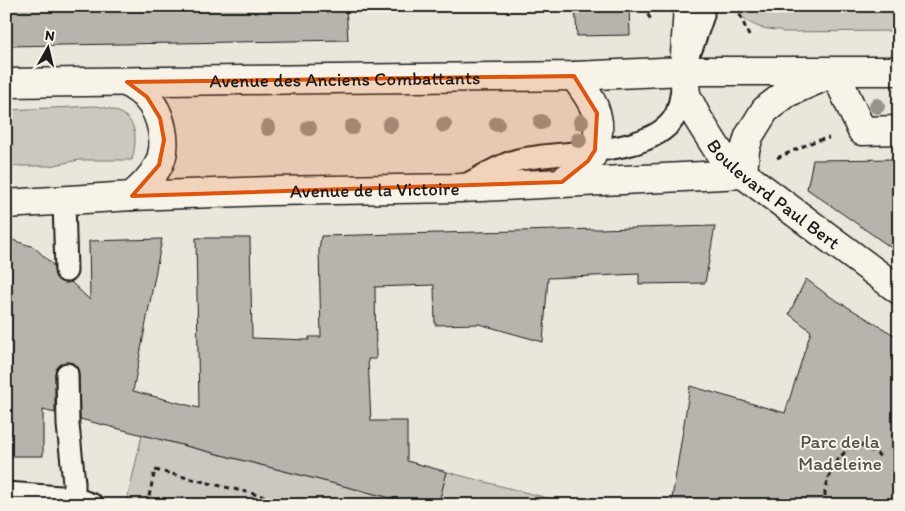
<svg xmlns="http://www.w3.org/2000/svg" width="905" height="511" font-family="Itim,sans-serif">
<rect width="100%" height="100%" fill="#eae6dc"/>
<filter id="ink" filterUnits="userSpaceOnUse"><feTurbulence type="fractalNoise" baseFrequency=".02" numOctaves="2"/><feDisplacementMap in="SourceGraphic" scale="10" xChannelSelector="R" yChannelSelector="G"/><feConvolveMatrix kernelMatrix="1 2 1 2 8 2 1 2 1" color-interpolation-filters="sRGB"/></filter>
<g filter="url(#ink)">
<g fill="#ccc8c0" stroke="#74726e">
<path d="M735 6H899V31L783 32 780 30C761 30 744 24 735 6Z"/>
<path d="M96 106C131 111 141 125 132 160H79L50 166H6V110Z"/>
<polygon points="142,435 418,505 126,505"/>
<polygon points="447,472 574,505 438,505"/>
</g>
<g fill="#b6b4ac" stroke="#1c1c1c">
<polygon points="6,6 346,6 348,40 6,46"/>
<polygon points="575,6 629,6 630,35 577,36"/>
<polygon points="899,159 899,253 807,189 813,160"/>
<polygon points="715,226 705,283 639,284 639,274 548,278 543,342 479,324 435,325 434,285 375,287 376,359 368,359 371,421 407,421 407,461 447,472 438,505 418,505 80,419 79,373 77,367 73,363 67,362 60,364 56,368 55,374 55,413 43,410 43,456 6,456 6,238 34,247 53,265 56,278 61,282 66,283 71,282 90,300 89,241 162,239 133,391 199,408 196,238 250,238 252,338 309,340 309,337 321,337 319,251 321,236"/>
<polygon points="806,279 826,294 899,338 899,505 671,505 690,386 785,413 811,331 789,314"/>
</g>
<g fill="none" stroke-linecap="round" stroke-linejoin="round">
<g stroke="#1c1c1c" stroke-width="25">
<g id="lane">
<polyline points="692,47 703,15 703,6"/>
<path d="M466 185C481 177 502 164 518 160 559 150 649 157 674 118 681 107 681 93 683 81"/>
<polyline points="64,201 66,271"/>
<polyline points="67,374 68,425 74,483 74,505"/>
<polyline points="6,493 74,498 93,505"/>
</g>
</g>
<g stroke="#1c1c1c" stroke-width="31">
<g id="street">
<polyline points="684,71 899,71"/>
<path d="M127 82C133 87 141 91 146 97 162 113 169 146 158 166 151 179 142 187 132 196"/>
<polyline points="743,174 745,150 749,136 765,110 787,93 835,72 862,131 899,130"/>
<path d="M562 182C570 175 582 169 589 160 594 154 596 146 597 139 603 113 588 95 574 76"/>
</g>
</g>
<g stroke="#1c1c1c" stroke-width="31">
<g id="primary">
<path id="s1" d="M688 6 684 71 686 95 697 117 719 152 743 174 899 290"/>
<path id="s2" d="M6 83 574 76 684 71"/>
<path id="s3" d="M6 204 132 196 271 191 460 188 743 174"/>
</g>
</g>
<g stroke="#1c1c1c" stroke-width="3" stroke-dasharray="5 4" stroke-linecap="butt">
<polyline points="646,6 646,12 652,21"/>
<polyline points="898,6 899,37"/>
<polyline points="749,36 740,15 750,6"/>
<polyline points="777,158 815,141 829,138"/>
<polyline points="147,505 155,470 300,505"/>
<polyline points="825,505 825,490 832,466 855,441 880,456"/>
</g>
<use href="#lane" stroke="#f7f3e8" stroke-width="21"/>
<use href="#street" stroke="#f7f3e8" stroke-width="28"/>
<use href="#primary" stroke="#f7f3e8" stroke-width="28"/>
</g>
<g fill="#96948d">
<circle cx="877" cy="106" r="8"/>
<circle cx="541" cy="122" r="8"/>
<circle cx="581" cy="122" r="8"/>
<circle cx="497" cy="124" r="8"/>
<circle cx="390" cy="125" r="8"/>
<circle cx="444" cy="125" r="8"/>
<circle cx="352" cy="127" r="8"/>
<circle cx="268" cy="128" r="8"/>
<circle cx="309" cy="128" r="8"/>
<circle cx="579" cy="140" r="8"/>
</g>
</g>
<path fill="#de560d" fill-opacity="0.2" stroke="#de560d" stroke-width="4" stroke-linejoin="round" d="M574 76 597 113 595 150 588 161 562 182 132 196 159 165 164 140 160 118 147 97 127 82Z"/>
<g text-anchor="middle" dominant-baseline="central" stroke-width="4" stroke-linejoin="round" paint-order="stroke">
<g font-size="19" fill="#1c1c1c" stroke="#f7f3e8">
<text stroke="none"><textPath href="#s2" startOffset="339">Avenue des Anciens Combattants</textPath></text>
<text stroke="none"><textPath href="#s3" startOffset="369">Avenue de la Victoire</textPath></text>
<text stroke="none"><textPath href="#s1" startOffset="224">Boulevard Paul Bert</textPath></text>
</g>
<g font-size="19" fill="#51504d" stroke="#f7f3e8">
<text x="840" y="441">Parc de la<tspan x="840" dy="22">Madeleine</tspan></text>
</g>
</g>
<rect width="905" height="511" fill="none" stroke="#f7f3e8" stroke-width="25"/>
<rect x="12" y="12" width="880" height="486" fill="none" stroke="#1c1c1c" stroke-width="2" filter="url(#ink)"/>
<g transform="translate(48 48) rotate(8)" stroke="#f7f3e8" stroke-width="4" paint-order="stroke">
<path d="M0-4L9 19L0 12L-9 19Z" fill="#1c1c1c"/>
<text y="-8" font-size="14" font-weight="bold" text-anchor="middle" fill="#1c1c1c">N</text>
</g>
</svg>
